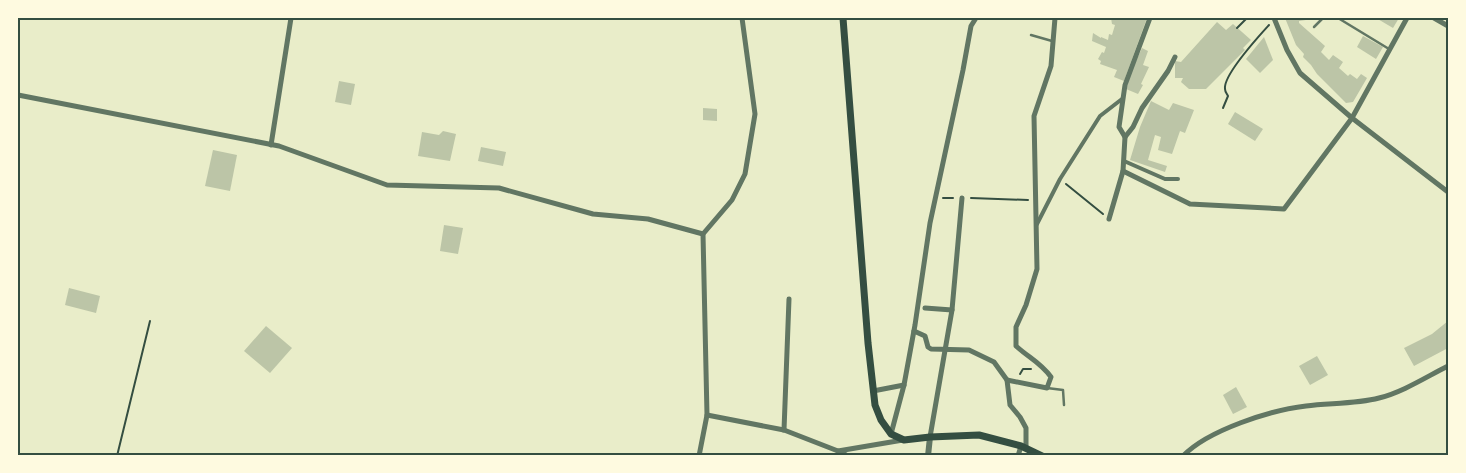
<svg xmlns="http://www.w3.org/2000/svg" width="1466" height="473" font-family="'PT Sans Narrow',sans-serif">
<rect width="100%" height="100%" fill="#e9edc9"/>
<g fill="#bcc5a7">
<polygon points="1111,18 1127,19 1127,18 1147,18 1124,81 1114,77 1117,70 1100,64 1101,61 1098,59 1102,52 1104,53 1106,47 1092,41 1093,33 1101,38 1101,37 1108,40 1109,34 1112,35 1115,25 1112,24"/>
<polygon points="1285,18 1302,18 1306,20 1299,21 1299,23 1325,46 1321,52 1329,60 1333,55 1343,62 1339,68 1348,76 1350,74 1357,79 1361,74 1367,78 1353,102 1346,103 1317,74 1311,65 1303,57 1304,54 1296,45"/>
<polygon points="1376,18 1399,18 1393,28"/>
<polygon points="1217,22 1226,30 1233,24 1251,40 1243,48 1245,50 1206,89 1189,89 1181,82 1183,78 1175,78 1175,61 1181,62"/>
<polygon points="1363,36 1383,47 1376,59 1357,47"/>
<polygon points="1264,37 1273,60 1260,73 1246,59"/>
<polygon points="1142,48 1148,51 1143,65 1149,67 1141,84 1143,85 1138,94 1126,89 1131,72"/>
<polygon points="339,81 355,84 351,105 335,102"/>
<polygon points="1151,101 1169,110 1173,103 1194,110 1185,133 1180,131 1172,154 1158,150 1161,137 1155,135 1148,160 1167,166 1165,172 1130,160 1140,127"/>
<polygon points="703,108 717,109 717,121 703,120"/>
<polygon points="1235,112 1263,129 1255,141 1228,124"/>
<polygon points="443,131 456,134 450,161 418,156 422,132 439,135"/>
<polygon points="481,147 506,152 503,166 478,161"/>
<polygon points="213,150 237,155 230,191 205,186"/>
<polygon points="444,225 463,228 458,254 440,251"/>
<polygon points="69,288 100,296 96,313 65,305"/>
<polygon points="1448,321 1448,348 1414,366 1404,348 1432,334"/>
<polygon points="266,326 292,348 270,373 244,351"/>
<polygon points="1317,356 1328,375 1310,385 1299,366"/>
<polygon points="1236,387 1247,407 1233,414 1223,395"/>
</g>
<g fill="none" stroke-linecap="round" stroke-linejoin="round">
<g stroke="#344e41" stroke-width="2">
<polyline points="1237,28 1247,18"/>
<path d="M1223 108 1228 96C1227 94 1225 92 1225 89 1223 75 1259 36 1269 25"/>
<polyline points="1066,184 1103,214"/>
<polyline points="943,198 953,198"/>
<polyline points="971,198 1028,200"/>
<polyline points="1020,374 1023,369 1031,369"/>
<polyline points="117,456 150,321"/>
</g>
<g stroke="#617663" stroke-width="2.5">
<polyline points="1338,18 1389,49"/>
<polyline points="1314,27 1323,18"/>
<polyline points="1031,35 1052,41"/>
<polyline points="1047,388 1063,390 1064,405"/>
</g>
<g stroke="#617663" stroke-width="4">
<polyline points="1124,161 1165,179 1178,179"/>
<polyline points="1037,224 1060,179 1100,116 1122,99"/>
</g>
<g stroke="#617663" stroke-width="5">
<polyline points="1274,18 1287,50 1300,73 1352,118 1448,192"/>
<polyline points="1434,18 1448,26"/>
<polyline points="18,95 279,146 387,185 499,188 593,214 648,219 703,234"/>
<polyline points="1125,137 1119,127 1125,85 1150,18"/>
<polyline points="271,145 291,18"/>
<polyline points="1123,171 1190,204 1284,209 1352,118 1407,18"/>
<polyline points="1109,219 1123,171 1125,137 1133,127 1142,108 1168,71 1175,57"/>
<polyline points="925,308 952,310"/>
<polyline points="914,331 925,336 928,347 931,349 969,350 994,362 1007,380 1010,405 1020,417 1026,428 1026,448"/>
<path d="M1007 380 1047 388 1051 377C1040 362 1029 358 1016 346V327L1026 305 1037 269 1034 116 1051 66 1055 18"/>
<polyline points="873,391 904,385"/>
<polyline points="707,415 784,430 838,451"/>
<polyline points="784,430 789,299"/>
<polyline points="891,434 904,385 915,325 930,223 963,70 971,26 976,18"/>
<polyline points="930,437 952,310 962,198"/>
<polyline points="699,456 707,415 703,234 732,200 745,174 755,114 742,18"/>
<polyline points="848,456 838,451 903,440"/>
<polyline points="1018,456 1021,446"/>
<path d="M1183 456C1208 430 1271 410 1306 406 1330 403 1356 404 1379 398 1403 392 1426 377 1448 366"/>
</g>
<polyline stroke="#617663" stroke-width="6" points="928,456 930,437"/>
<polyline stroke="#344e41" stroke-width="7" points="843,18 868,343 875,405 881,420 891,434 904,440 930,437 979,435 1021,446 1042,456"/>
</g>
<rect width="1466" height="473" fill="none" stroke="#fefae0" stroke-width="38"/>
<rect x="19" y="19" width="1428" height="435" fill="none" stroke="#344e41" stroke-width="2"/>
</svg>
